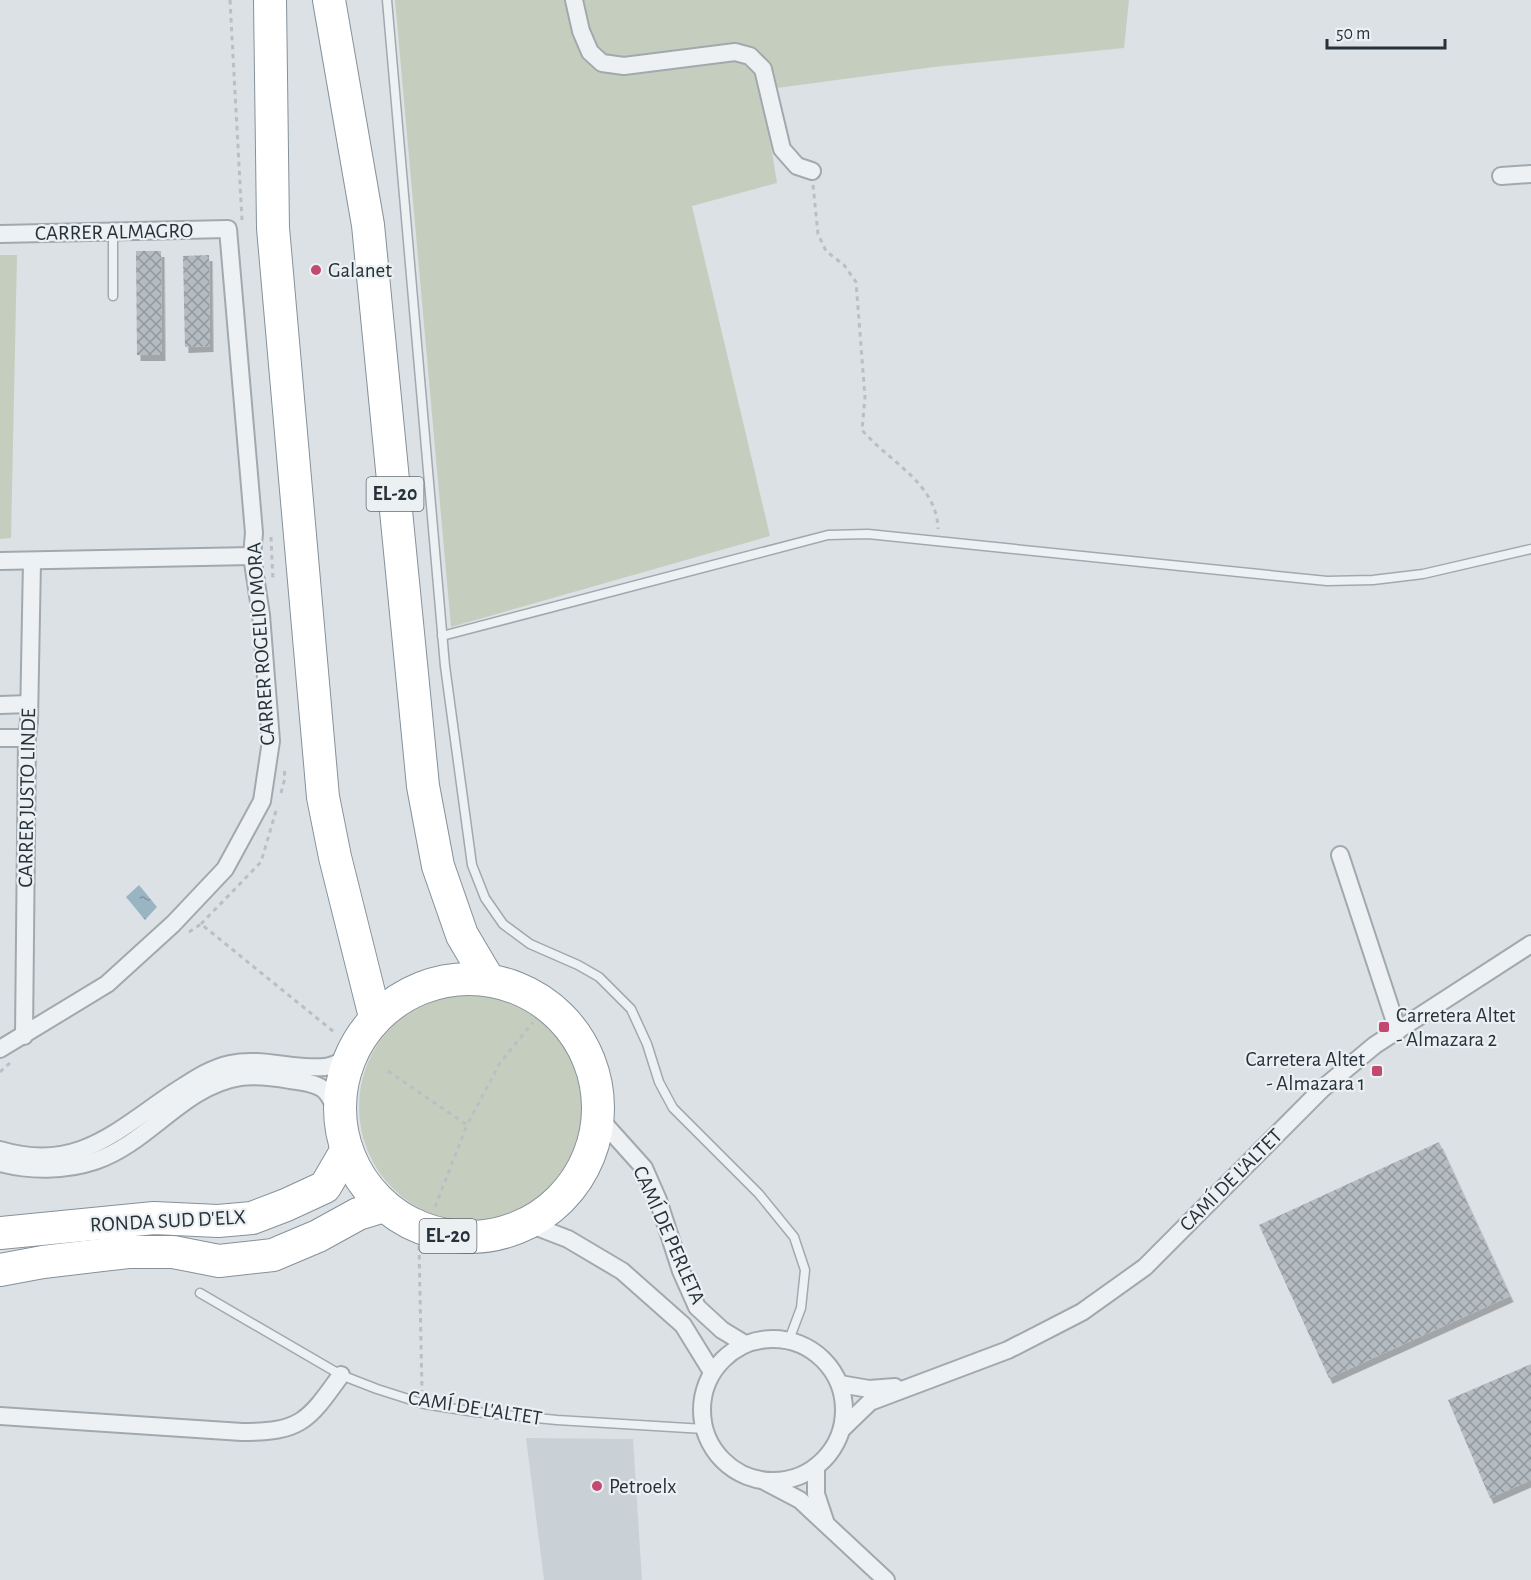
<svg xmlns="http://www.w3.org/2000/svg" width="1531" height="1580" font-family="'Alegreya Sans',sans-serif">
<defs>
<pattern id="water-ripples" width="26" height="14" patternUnits="userSpaceOnUse" patternTransform="scale(1.5)"><rect width="26" height="14" fill="#99b5c3"/><path d="M2 4q2-2 4 0t4 0M15 11q2-2 4 0t4 0" fill="none" stroke="#7d949f"/></pattern>
<pattern id="building-cross-hatch" width="8" height="8" patternUnits="userSpaceOnUse" patternTransform="scale(1.5)"><rect width="8" height="8" fill="#b4bbc1"/><path d="M0 0l8 8M0 8l8-8" fill="none" stroke="#92999e"/></pattern>
<filter id="shadow"><feDropShadow dx="3.5" dy="6" stdDeviation="0" flood-color="#0004"/></filter>
</defs>
<rect width="100%" height="100%" fill="#dce1e5"/>
<polygon fill="#cad1d6" points="526,1438 633,1439 642,1580 544,1580"/>
<g fill="#c5cebe">
<polygon points="395,0 1129,0 1124,48 934,67 762,90 777,183 692,206 770,536 451,627"/>
<polygon points="0,255 17,255 11,538 0,539"/>
<circle cx="474" cy="1107" r="115"/>
</g>
<polygon fill="url(#water-ripples)" points="139,885 157,907 145,920 126,897"/>
<g fill="url(#building-cross-hatch)" filter="url(#shadow)">
<polygon points="136,251 161,251 162,355 137,355"/>
<polygon points="209,255 210,346 185,347 183,256"/>
<polygon points="1439,1142 1510,1296 1329,1378 1259,1225"/>
<polygon points="1531,1364 1531,1480 1490,1498 1448,1400"/>
</g>
<g fill="none" stroke-linecap="round" stroke-linejoin="round">
<g stroke="#a2a9ae" stroke-width="11">
<g id="lane">
<polyline points="387,0 445,666 472,865 485,898 503,924 530,944 578,965 599,977 631,1009 647,1044 659,1082 673,1108 759,1194 794,1237 805,1270 801,1308 789,1340"/>
<polyline points="113,232 113,296"/>
<polyline points="442,636 828,535 868,534 1327,581 1373,580 1423,574 1531,549"/>
<polyline points="200,1293 341,1375 377,1389 424,1404 475,1412 557,1420 704,1429"/>
</g>
</g>
<g stroke="#a2a9ae" stroke-width="20">
<g id="street">
<polyline points="574,0 581,31 590,52 602,63 624,66 735,52 750,56 763,69 782,149 797,166 812,171"/>
<polyline points="1501,176 1531,174"/>
<polyline points="0,234 228,229 254,533 252,556 261,615 271,741 262,801 225,869 173,924 107,984 0,1049"/>
<polyline points="0,561 252,556"/>
<polyline points="0,705 29,704"/>
<polyline points="0,738 27,738"/>
<polyline points="1340,855 1398,1031"/>
<polyline points="24,1036 27,738 29,721 32,561"/>
<polyline points="600,1119 644,1168 658,1200 681,1271 697,1307 722,1330 745,1344"/>
<path d="M0 1150C76 1173 115 1132 173 1093 192 1081 208 1069 230 1064 262 1057 293 1070 325 1067 334 1066 343 1060 351 1057"/>
<path d="M0 1163C30 1171 65 1171 95 1161 149 1143 183 1086 240 1077 257 1075 273 1077 290 1080 323 1084 328 1087 339 1118"/>
<polyline points="529,1224 568,1239 622,1271 683,1325 712,1372"/>
<circle cx="773" cy="1410" r="71"/>
<polyline points="840,1384 869,1389 895,1387"/>
<path d="M0 1416 242 1432C301 1432 308 1421 341 1375"/>
<polyline points="842,1429 870,1402 1008,1350 1082,1312 1145,1267 1322,1089 1375,1045 1531,944"/>
<polyline points="816,1467 816,1494 825,1521"/>
<polyline points="764,1481 800,1500 886,1580"/>
</g>
</g>
<g stroke="#85919a" stroke-width="34">
<g id="highway">
<polyline points="270,0 273,228 323,797 335,857 375,1017"/>
<polyline points="329,0 368,225 423,786 438,866 462,935 488,979"/>
<circle cx="469" cy="1108" r="129"/>
<polyline points="0,1233 154,1218 218,1221 252,1218 286,1205 325,1187 346,1151"/>
<polyline points="0,1270 43,1262 128,1252 173,1252 219,1261 273,1255 318,1236 358,1214 384,1206"/>
</g>
</g>
<g stroke="#babfc4" stroke-width="3" stroke-dasharray="4.5 4.5" stroke-linecap="butt">
<polyline points="230,0 242,220"/>
<path d="M813 185 818 234 826 251 844 265 856 282 865 397 862 430C889 462 937 483 938 529"/>
<polyline points="271,537 273,581"/>
<polyline points="281,793 285,778 284,768"/>
<polyline points="201,924 261,862 276,811"/>
<polyline points="189,932 201,924 334,1032"/>
<polyline points="388,1071 467,1125 500,1063 533,1022"/>
<polyline points="0,1072 10,1063"/>
<polyline points="435,1207 467,1125"/>
<polyline points="419,1246 422,1391"/>
</g>
<use href="#lane" stroke="#eef1f4" stroke-width="8"/>
<use href="#street" stroke="#eef1f4" stroke-width="16"/>
<use href="#highway" stroke="#fff" stroke-width="32"/>
</g>
<g fill="#c34970" stroke="#ebf0f3" stroke-width="2">
<circle cx="316" cy="270" r="6"/>
<rect x="1378" y="1021" width="12" height="12" rx="3"/>
<rect x="1371" y="1065" width="12" height="12" rx="3"/>
<circle cx="597" cy="1486" r="6"/>
</g>
<g text-anchor="middle" dominant-baseline="central" stroke-width="4.5" stroke-linejoin="round" paint-order="stroke">
<g fill="#ebf0f3" stroke="#626a72" stroke-width="1.5">
<rect x="366.5" y="477" width="57" height="34" rx="4.5"/>
<rect x="419.5" y="1219" width="57" height="34" rx="4.5"/>
</g>
<g font-size="20" font-weight="bold" fill="#27313a">
<text x="395" y="494">EL-20</text>
<text x="448" y="1236">EL-20</text>
</g>
<g font-size="21" fill="#27313a" stroke="#ebf0f3">
<text transform="translate(114 232) rotate(-1)">CARRER ALMAGRO</text>
<text transform="translate(261 644) rotate(-94)">CARRER ROGELIO MORA</text>
<text transform="translate(27 798) rotate(-89)">CARRER JUSTO LINDE</text>
<text transform="translate(1231 1180) rotate(-45)">CAMÍ DE L'ALTET</text>
<text transform="translate(168 1221) rotate(-3)">RONDA SUD D'ELX</text>
<text transform="translate(669 1235) rotate(66)">CAMÍ DE PERLETA</text>
<text transform="translate(475 1408) rotate(9)">CAMÍ DE L'ALTET</text>
</g>
<g font-size="21" fill="#27313a" stroke="#ebf0f3" text-anchor="start">
<text x="328" y="270">Galanet</text>
<text x="1396" y="1015">Carretera Altet<tspan x="1396" dy="24">- Almazara 2</tspan></text>
<text x="1365" y="1059" text-anchor="end">Carretera Altet<tspan x="1365" dy="24">- Almazara 1</tspan></text>
<text x="609" y="1486">Petroelx</text>
</g>
</g>
<path d="M1327 39v9h118v-9" fill="none" stroke="#27313a" stroke-width="3"/>
<text x="1336" y="39" font-size="18" fill="#27313a" stroke="#ebf0f3" stroke-width="4.5" paint-order="stroke">50 m</text>
</svg>
